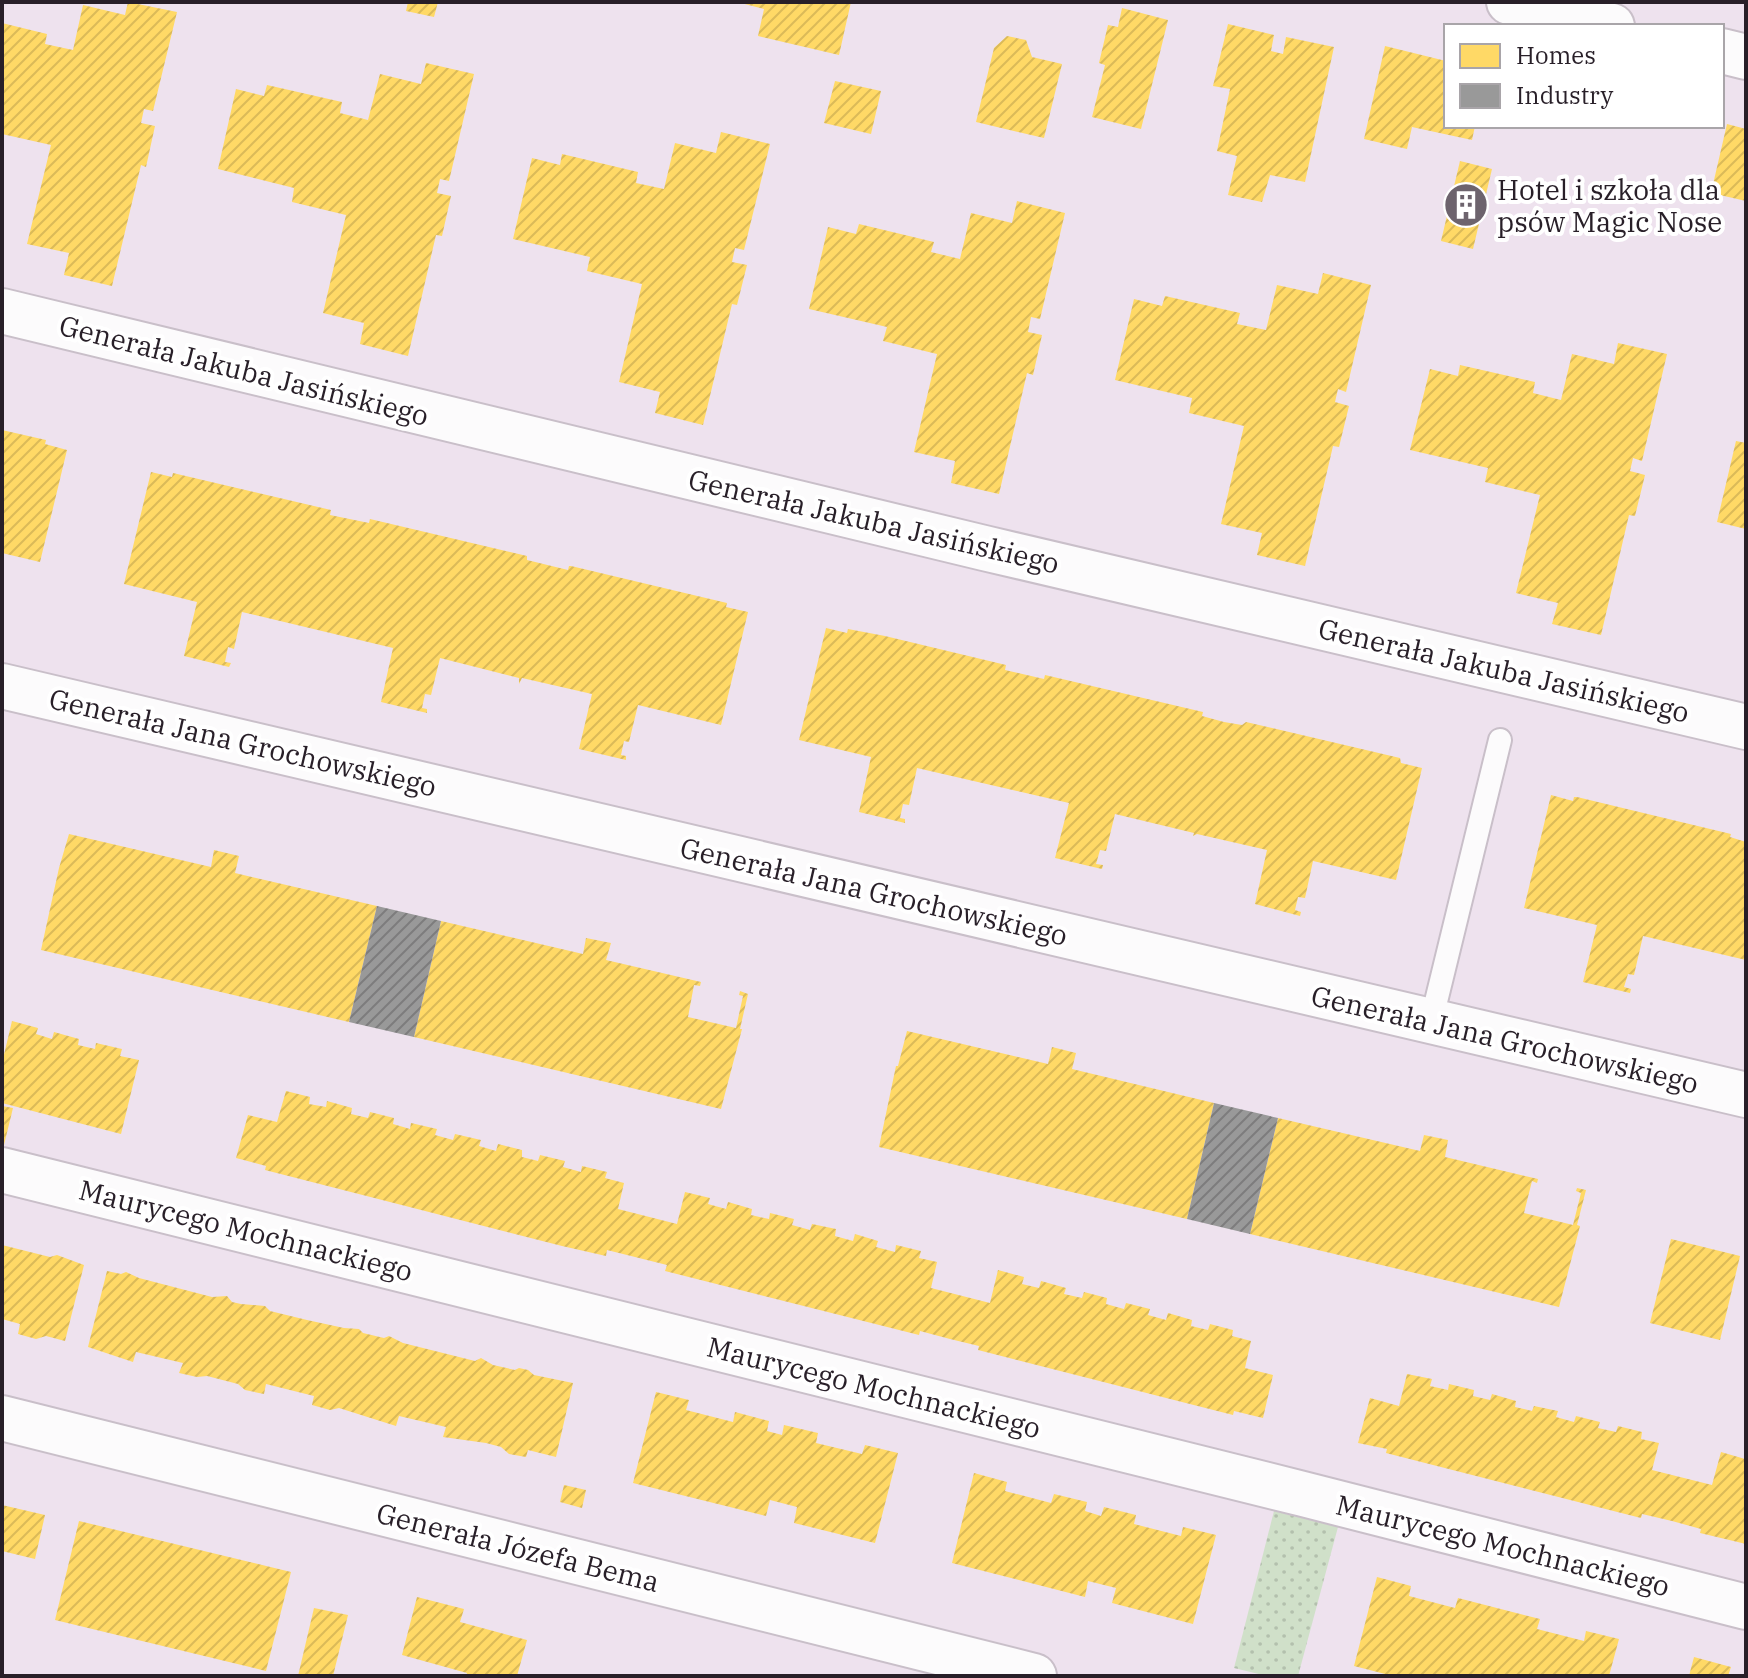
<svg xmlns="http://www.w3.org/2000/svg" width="1748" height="1678" font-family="'IBM Plex Serif',serif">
<defs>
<pattern id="grass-dots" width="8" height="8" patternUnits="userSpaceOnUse" patternTransform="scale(2)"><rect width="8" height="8" fill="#d0e0c9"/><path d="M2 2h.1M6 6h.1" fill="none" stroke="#b3c0ad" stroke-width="1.8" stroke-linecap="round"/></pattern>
<pattern id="homes-hatch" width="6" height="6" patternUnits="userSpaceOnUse" patternTransform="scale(2)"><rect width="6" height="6" fill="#ffd966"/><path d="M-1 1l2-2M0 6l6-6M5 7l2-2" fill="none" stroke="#dbba58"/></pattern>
<pattern id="industry-hatch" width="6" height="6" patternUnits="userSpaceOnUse" patternTransform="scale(2)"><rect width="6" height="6" fill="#999"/><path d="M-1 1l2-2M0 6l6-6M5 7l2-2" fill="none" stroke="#7d7c7d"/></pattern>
</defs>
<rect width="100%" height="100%" fill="#eee2ee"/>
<polygon fill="url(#grass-dots)" points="1274,1511 1338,1527 1298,1676 1267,1676 1234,1668"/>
<g fill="url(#homes-hatch)">
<polygon points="128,2 177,12 153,111 144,109 141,123 155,126 146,167 141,165 112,286 64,275 69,253 27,244 51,145 2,134 2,23 47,34 45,44 73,50 83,5 125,15"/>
<polygon points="408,2 438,2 434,17 406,11"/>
<polygon points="737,2 851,2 839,55 758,36 764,9"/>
<polygon points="1122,8 1168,20 1141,129 1092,117 1105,65 1099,63 1108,25 1118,27"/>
<polygon points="1228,24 1274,35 1271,51 1283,54 1286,37 1334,47 1305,182 1270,175 1262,202 1228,195 1237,156 1217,151 1230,89 1213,86"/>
<polygon points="1007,36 1026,40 1032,57 1062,64 1044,138 976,122 994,48"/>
<polygon points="1385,46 1446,61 1446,126 1475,126 1472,140 1412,127 1407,149 1364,139"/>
<polygon points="426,63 474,74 449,181 440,179 437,193 451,196 442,236 436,235 408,356 360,344 364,323 323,313 346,215 292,202 294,188 218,169 236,89 264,96 267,85 342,102 340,113 368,120 380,74 421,84"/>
<polygon points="835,81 881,91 871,134 824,123"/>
<polygon points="1727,124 1746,129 1746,201 1711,193"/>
<polygon points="721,132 770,144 744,250 735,248 732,262 747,265 737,305 732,304 703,425 655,413 660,392 619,382 642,284 587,271 590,257 513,239 532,158 560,165 562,154 638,172 636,183 664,189 675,143 716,153"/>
<polygon points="1460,161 1492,169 1473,249 1441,241"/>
<polygon points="1017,201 1065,213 1040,319 1031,317 1028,332 1042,335 1033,375 1027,373 999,494 951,483 955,461 914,452 937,354 883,341 887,327 809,309 828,227 856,234 859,224 934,242 931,252 960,259 971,213 1012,223"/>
<polygon points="1323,273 1371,285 1346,392 1338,389 1335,402 1349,406 1339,447 1333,446 1305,566 1257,555 1262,533 1221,524 1244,426 1189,413 1192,398 1115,380 1134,299 1162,306 1165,296 1240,313 1237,324 1266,330 1277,285 1318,294"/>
<polygon points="1618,343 1667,354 1642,461 1633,458 1630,471 1645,475 1635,516 1629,515 1601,635 1552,624 1558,603 1516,593 1540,495 1485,482 1488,468 1410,450 1430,369 1458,376 1460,365 1535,382 1533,393 1561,400 1572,354 1614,364"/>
<polygon points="2,430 46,440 45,444 67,450 40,562 2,553"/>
<polygon points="1736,441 1746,443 1746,529 1717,522"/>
<polygon points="151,472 172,477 173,473 331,510 330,515 369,523 370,519 527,556 527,560 568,570 569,566 571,566 727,603 726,607 748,612 721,725 638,705 629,742 624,741 621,755 626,756 626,760 579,749 592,694 522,678 519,684 519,678 440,658 431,695 425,694 422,708 427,709 427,713 381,702 393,648 242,612 234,649 228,647 225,662 231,663 229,667 184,656 197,602 124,584"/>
<polygon points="826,628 847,633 848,629 885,636 1006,665 1005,670 1044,679 1045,675 1203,712 1202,716 1224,722 1242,725 1246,722 1400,758 1401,763 1422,768 1396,880 1313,861 1305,898 1298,897 1295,910 1301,912 1300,916 1255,904 1267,850 1197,834 1193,836 1194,833 1115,814 1106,851 1100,850 1096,864 1103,865 1102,869 1055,858 1069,803 917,768 909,805 903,804 900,818 905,819 905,823 859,812 871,757 799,740"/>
<polygon points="1551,795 1573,801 1574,797 1577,797 1631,810 1731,834 1730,837 1746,842 1746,960 1643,936 1634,975 1628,974 1624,987 1631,989 1630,993 1583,982 1597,925 1524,908"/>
<polygon points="69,834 211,867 214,850 239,856 235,873 377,906 349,1022 41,950 59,868"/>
<polygon points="441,921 583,954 586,938 611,943 606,960 701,982 700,986 694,985 688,1017 736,1028 743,996 739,995 740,991 748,994 740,1029 742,1029 721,1109 414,1037"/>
<polygon points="12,1021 38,1028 36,1034 52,1039 54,1032 79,1039 78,1045 95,1049 96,1043 122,1049 120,1056 139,1060 121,1134 2,1103 2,1063"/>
<polygon points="907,1031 1048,1064 1052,1047 1076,1053 1072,1069 1214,1103 1187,1219 879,1147 896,1066 898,1066"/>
<polygon points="286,1091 310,1097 309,1104 326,1107 327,1101 352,1108 351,1114 368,1118 370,1112 394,1118 393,1124 410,1129 411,1123 437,1129 435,1135 453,1140 455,1134 481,1140 479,1146 496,1151 498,1144 522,1150 522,1157 538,1161 540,1155 565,1161 563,1167 581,1172 582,1166 607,1172 605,1178 624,1183 618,1209 677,1224 685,1192 710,1198 708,1204 726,1209 728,1202 752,1209 751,1215 769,1219 770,1213 794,1219 792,1225 810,1230 812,1224 836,1229 835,1236 853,1241 855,1234 878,1241 876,1247 895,1252 896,1245 921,1251 919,1258 937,1262 931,1288 990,1303 998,1270 1024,1277 1022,1284 1039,1288 1041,1281 1066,1288 1064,1294 1082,1298 1084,1292 1107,1298 1106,1304 1124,1309 1126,1303 1150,1309 1148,1315 1166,1320 1168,1313 1192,1320 1191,1326 1208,1330 1210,1324 1233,1330 1232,1336 1251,1341 1245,1368 1273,1375 1263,1418 1234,1411 1233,1415 978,1350 979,1346 950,1339 920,1331 919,1335 665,1271 667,1265 607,1250 606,1256 562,1246 265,1170 266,1166 236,1158 248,1115 277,1122"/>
<polygon points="2,1106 13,1108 3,1149 2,1148"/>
<polygon points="1278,1118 1420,1151 1424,1135 1448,1140 1445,1157 1538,1179 1537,1183 1532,1181 1524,1213 1573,1225 1581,1193 1576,1191 1577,1188 1586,1190 1577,1225 1580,1226 1559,1307 1250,1234"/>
<polygon points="1671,1239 1740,1256 1720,1340 1650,1323"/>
<polygon points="2,1245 50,1257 57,1255 84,1265 65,1341 46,1336 36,1339 18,1334 20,1324 2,1319"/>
<polygon points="107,1271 121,1274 126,1272 139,1278 212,1297 227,1296 232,1302 241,1304 265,1306 270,1311 307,1320 344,1328 359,1329 363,1333 384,1338 389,1336 403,1343 475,1361 481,1358 493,1365 515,1370 519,1368 528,1370 534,1375 573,1383 556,1457 528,1450 526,1457 509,1454 501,1447 486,1443 443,1437 446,1427 399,1416 396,1426 339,1408 330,1410 312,1405 314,1396 266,1384 264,1394 245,1390 238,1384 207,1376 197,1377 179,1373 183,1363 136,1352 133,1362 88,1347"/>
<polygon points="1407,1374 1432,1379 1430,1386 1448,1390 1449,1384 1474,1390 1473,1396 1490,1400 1492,1394 1516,1401 1515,1407 1532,1411 1534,1406 1558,1411 1556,1417 1574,1422 1576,1416 1600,1422 1598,1428 1616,1432 1618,1426 1642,1432 1641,1439 1659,1443 1652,1470 1712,1485 1721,1452 1745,1459 1746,1544 1700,1533 1701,1529 1672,1521 1642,1514 1641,1518 1386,1453 1387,1449 1358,1443 1370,1398 1399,1406"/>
<polygon points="656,1392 689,1400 686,1410 733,1422 735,1412 769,1421 767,1431 782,1435 784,1425 818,1433 816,1443 862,1454 865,1445 898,1453 875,1543 794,1523 797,1507 770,1500 766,1516 633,1483"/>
<polygon points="974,1473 1007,1482 1005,1491 1051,1503 1054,1494 1087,1502 1085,1511 1101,1516 1104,1507 1136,1515 1134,1524 1181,1536 1183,1527 1216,1535 1193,1624 1112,1603 1116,1588 1088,1581 1085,1597 952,1563"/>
<polygon points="564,1485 586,1490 582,1508 560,1502"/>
<polygon points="2,1505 45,1515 35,1559 2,1551"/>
<polygon points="79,1521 291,1572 266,1671 55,1620"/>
<polygon points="1377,1577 1411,1586 1409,1596 1455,1608 1458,1598 1540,1619 1537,1629 1584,1641 1586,1631 1619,1639 1609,1676 1393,1676 1354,1666"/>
<polygon points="417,1597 464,1609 460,1622 527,1640 517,1676 466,1676 467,1673 402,1655"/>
<polygon points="314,1608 348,1615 333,1676 298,1676"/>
<polygon points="1694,1657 1731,1667 1728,1676 1689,1676"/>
</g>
<g fill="url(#industry-hatch)">
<polygon points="377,906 441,921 414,1037 349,1022"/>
<polygon points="1214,1103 1278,1118 1250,1234 1187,1219"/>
</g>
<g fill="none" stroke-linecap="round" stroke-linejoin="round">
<g stroke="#c9bfc9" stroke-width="26">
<polyline id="service" points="1431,1022 1500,740"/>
</g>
<g stroke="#c9bfc9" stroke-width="48">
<g id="minor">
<polyline points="1509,2 1612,26"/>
<polyline points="1722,51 1746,57"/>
<polyline points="2,311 984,548 1746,727"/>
<polyline points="2,686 1746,1095"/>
<polyline points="2,1170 1303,1494 1746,1607"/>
<polyline points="2,1418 1034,1676"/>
</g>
</g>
<use href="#service" stroke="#fcfbfc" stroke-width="22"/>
<use href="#minor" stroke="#fcfbfc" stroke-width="44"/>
</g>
<defs>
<g id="building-disc" transform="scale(2.3)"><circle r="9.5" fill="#6d636d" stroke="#fff"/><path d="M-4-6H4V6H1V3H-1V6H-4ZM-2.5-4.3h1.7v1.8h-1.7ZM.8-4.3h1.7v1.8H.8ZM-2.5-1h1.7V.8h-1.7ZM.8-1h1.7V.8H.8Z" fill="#fff"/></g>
</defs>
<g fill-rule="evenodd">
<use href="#building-disc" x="1466" y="205"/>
</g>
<g text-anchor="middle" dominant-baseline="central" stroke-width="8" stroke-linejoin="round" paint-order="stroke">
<g font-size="28" fill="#281f28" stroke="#fff" text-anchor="start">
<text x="1497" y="189">Hotel i szkoła dla<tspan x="1497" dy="32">psów Magic Nose</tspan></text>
</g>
<g font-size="28" fill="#281f28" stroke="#fff">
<text transform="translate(244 370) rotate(14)">Generała Jakuba Jasińskiego</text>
<text transform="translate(874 521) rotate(13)">Generała Jakuba Jasińskiego</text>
<text transform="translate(1504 670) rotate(13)">Generała Jakuba Jasińskiego</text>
<text transform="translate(243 742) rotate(13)">Generała Jana Grochowskiego</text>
<text transform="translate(874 891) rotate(13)">Generała Jana Grochowskiego</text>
<text transform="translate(1505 1039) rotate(13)">Generała Jana Grochowskiego</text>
<text transform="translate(246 1230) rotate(14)">Maurycego Mochnackiego</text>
<text transform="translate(874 1387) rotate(14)">Maurycego Mochnackiego</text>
<text transform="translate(1503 1545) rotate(14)">Maurycego Mochnackiego</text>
<text transform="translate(518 1547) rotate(14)">Generała Józefa Bema</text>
</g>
</g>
<rect width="1748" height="1678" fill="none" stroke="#281f28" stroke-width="8"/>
<rect x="1444" y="24" width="280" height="104" fill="#ffffff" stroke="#a9a5a9" stroke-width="2"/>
<rect x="1460" y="44" width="40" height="24" fill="#ffd966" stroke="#a9a5a9" stroke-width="2"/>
<text x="1516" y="64" font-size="24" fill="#281f28">Homes</text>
<rect x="1460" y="84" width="40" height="24" fill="#999999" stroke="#a9a5a9" stroke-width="2"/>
<text x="1516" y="104" font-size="24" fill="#281f28">Industry</text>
</svg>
